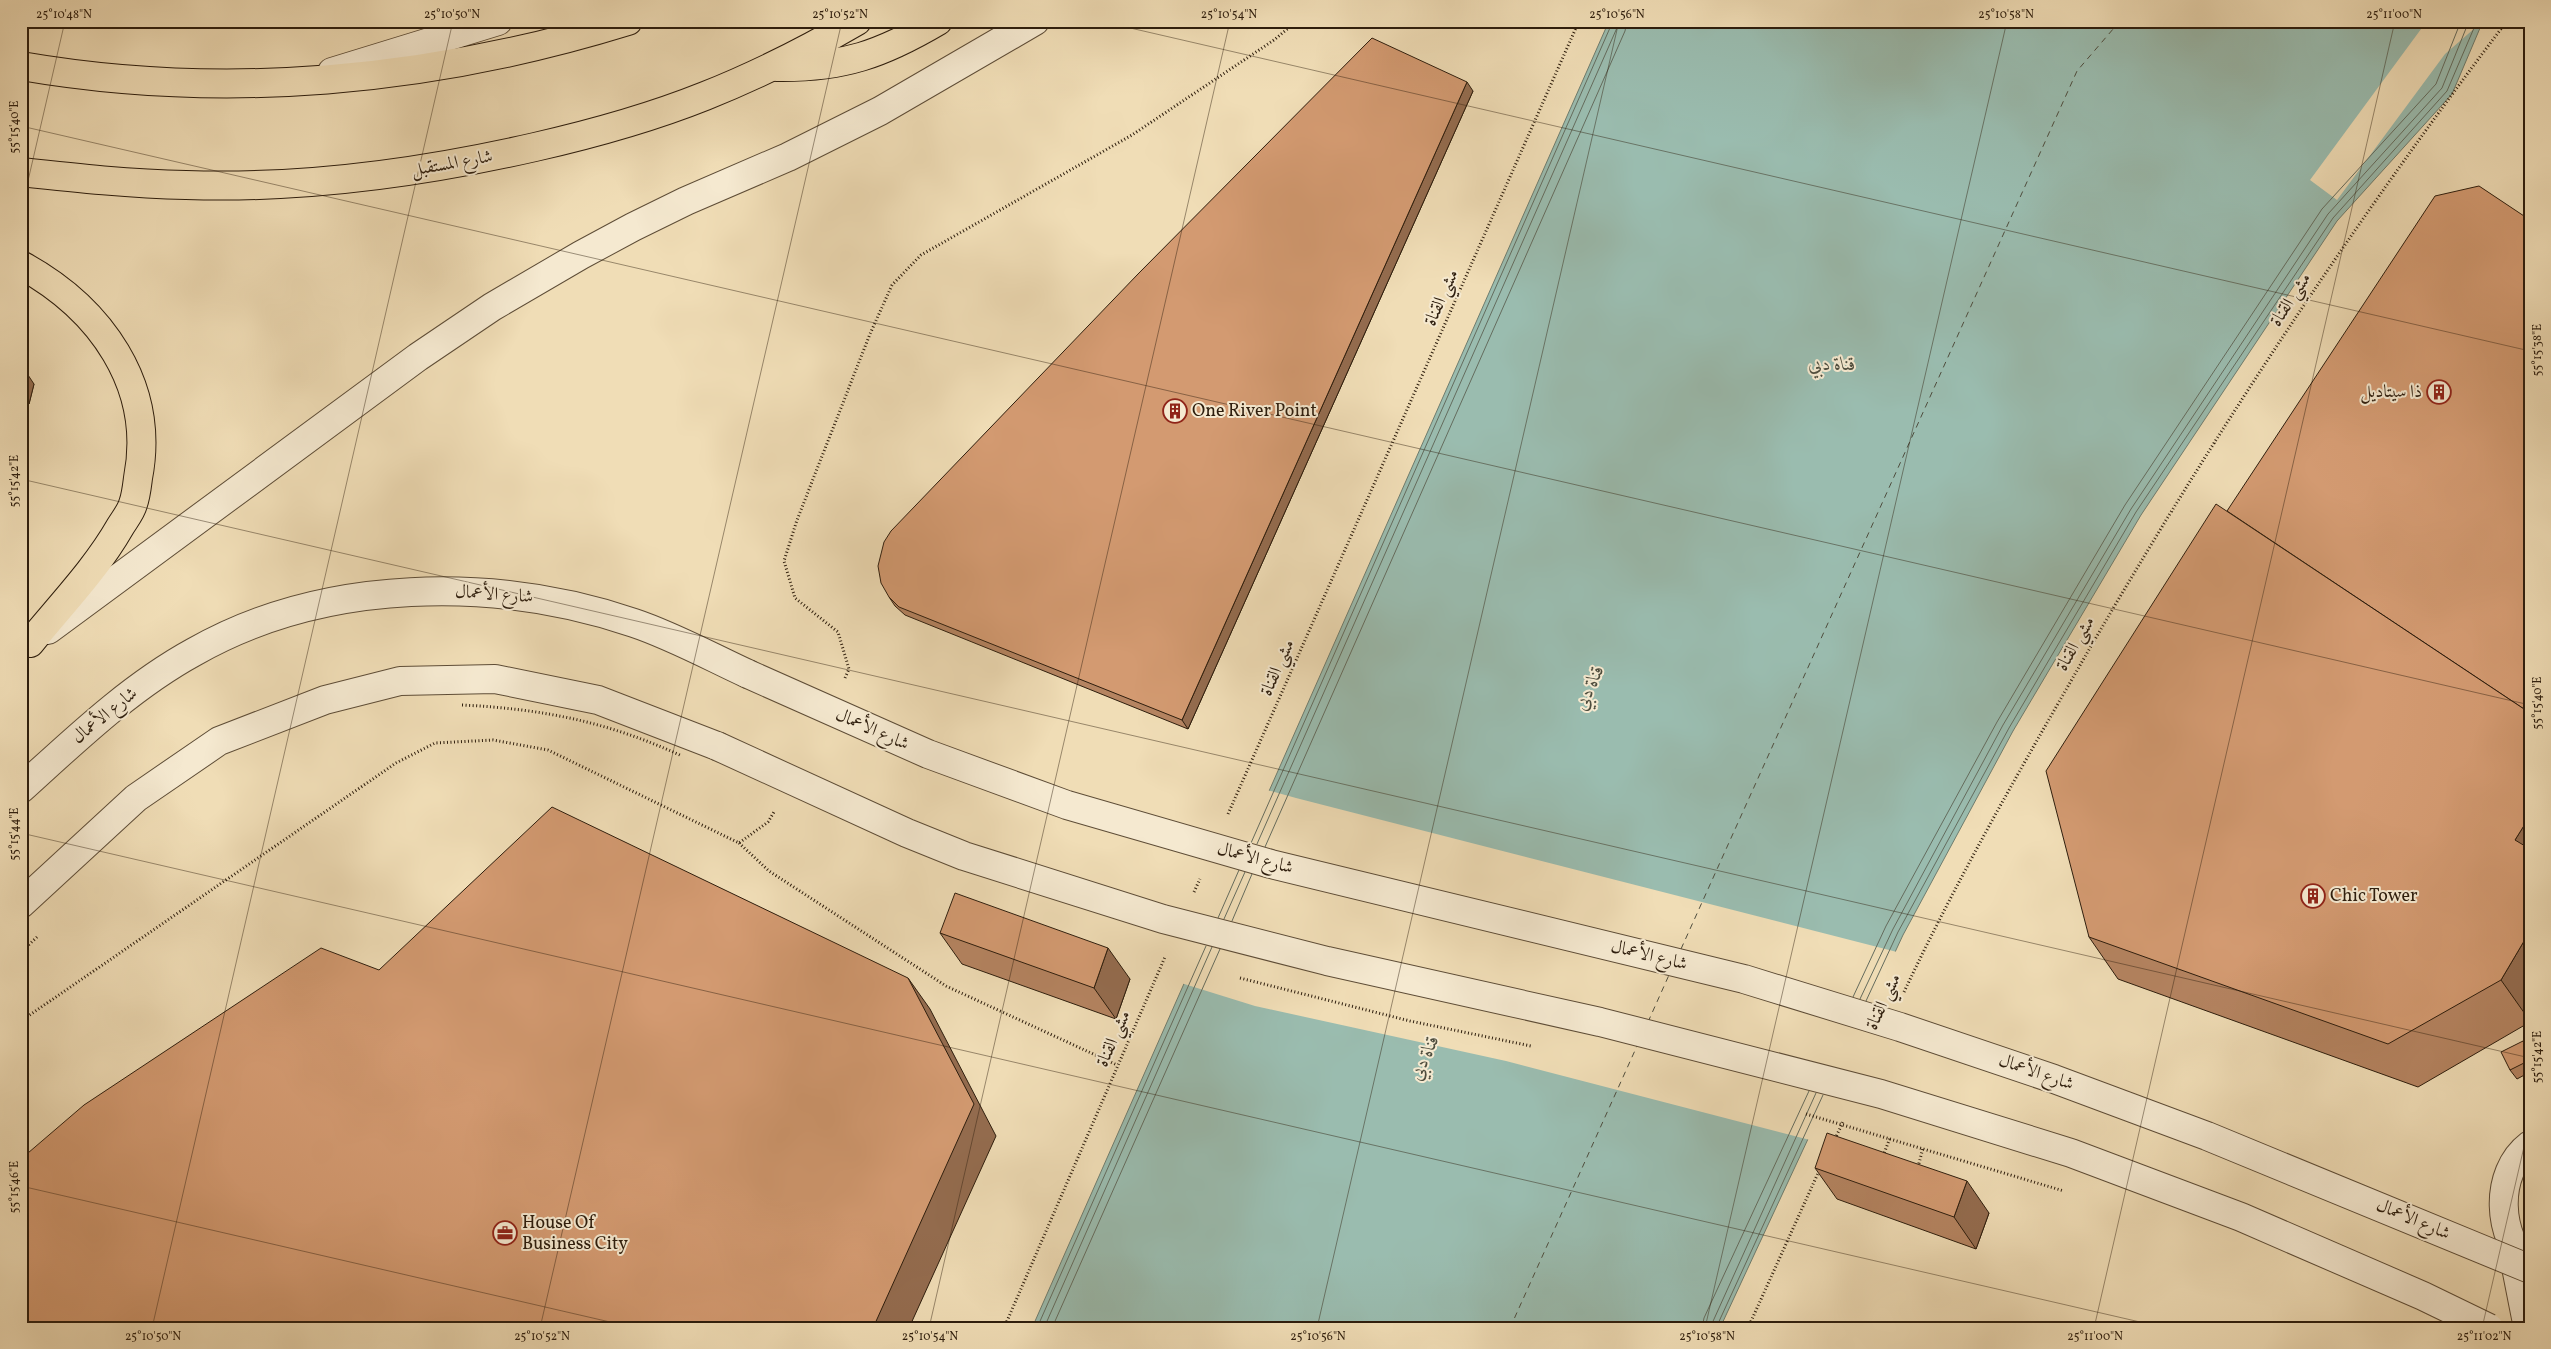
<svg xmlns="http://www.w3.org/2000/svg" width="2551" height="1349" font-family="Vollkorn,Amiri,serif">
<rect width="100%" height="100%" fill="#f0ddb6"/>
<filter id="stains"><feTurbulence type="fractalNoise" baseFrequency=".004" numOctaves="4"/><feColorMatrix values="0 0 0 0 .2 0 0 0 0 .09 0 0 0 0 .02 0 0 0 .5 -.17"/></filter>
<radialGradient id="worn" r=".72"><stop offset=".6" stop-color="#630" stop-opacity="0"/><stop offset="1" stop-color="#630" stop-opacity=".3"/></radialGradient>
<polygon fill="#9abcaf" stroke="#6e7c6e" points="1609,21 2483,21 2452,94 2337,221 2141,515 2013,731 1903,935 1720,1328 1032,1328"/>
<g fill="#f0ddb6">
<polygon points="2445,21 2483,21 2445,54 2337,200 2310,180 2424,25"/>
<polygon points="1267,790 1296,798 1897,952 1810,1140 1506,1061 1255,1006 1181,983"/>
</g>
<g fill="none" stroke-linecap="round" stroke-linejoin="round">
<g stroke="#646c5e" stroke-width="1">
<polyline points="1251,843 1613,21"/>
<polyline points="1257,844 1620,21"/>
<polyline points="1265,847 1625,31 1627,21"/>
<polyline points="1218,918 1239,870"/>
<polyline points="1224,919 1245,872"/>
<polyline points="1232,921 1252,874"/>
<polyline points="1853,997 1886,926 1997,722 2125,505 2322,209 2436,84 2461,21"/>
<polyline points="1860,999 1893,929 2003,725 2131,509 2328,214 2442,88 2469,21"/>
<polyline points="1866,1001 1898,932 2009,728 2136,512 2333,218 2447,91 2477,21"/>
<polyline points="1037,1328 1206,946"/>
<polyline points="1044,1328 1212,947"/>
<polyline points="1052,1328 1220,949"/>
<polyline points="1702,1328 1704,1318 1809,1091"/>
<polyline points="1710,1328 1816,1093"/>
<polyline points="1716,1328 1823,1095"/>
</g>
<g stroke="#4e4d3e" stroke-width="1" stroke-dasharray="6 5" stroke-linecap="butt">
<polyline points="1681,949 2077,71 2120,21"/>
<polyline points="1648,1022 1669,975"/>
<polyline points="1510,1328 1637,1046"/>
</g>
<g stroke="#5e4d37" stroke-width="30">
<g id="minor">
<polyline points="332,72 498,21"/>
<polyline points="48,630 418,357 492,307 581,255 633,227 686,201 788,157 880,111 1035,21"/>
<path d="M21 789C75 740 130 687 194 652 324 578 495 576 634 623 673 636 711 657 748 674"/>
<polyline points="21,904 136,798 219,741 325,700 400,681 495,679 598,700 717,746"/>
<path d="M2530 1145C2493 1173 2497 1238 2530 1267"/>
<polyline points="2512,1247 2528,1328"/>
</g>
</g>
<g stroke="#2d1d0d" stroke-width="30">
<g id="major">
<path d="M21 66C224 101 431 82 628 21"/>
<path d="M777 67C843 68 882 54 938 21"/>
<path d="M21 172C76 178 131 184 186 185 303 189 421 173 535 147 592 134 650 118 705 96 758 75 809 49 857 21"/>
<path d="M21 265C100 308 156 385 138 478 137 486 136 496 133 504 131 512 124 520 120 527 96 569 60 606 30 643"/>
</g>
</g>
<g stroke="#2d1d0d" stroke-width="3" stroke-dasharray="1 2.5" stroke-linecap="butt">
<polyline points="845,678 849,669 838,632 795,598 784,561 797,520 870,334 892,285 921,255 1132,135 1274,40 1297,21"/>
<polyline points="1228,814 1579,21"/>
<polyline points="739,843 769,871 946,986 1117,1065"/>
<polyline points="1194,892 1200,879"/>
<polyline points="21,952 37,937"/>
<path d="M1904 992C1953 888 2010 787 2067 688 2199 456 2346 233 2507 21"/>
<polyline points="21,1021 396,763 435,743 493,740 548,750 739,843 768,822 774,812"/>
<polyline points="1835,1139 1843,1122"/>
<polyline points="1883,1156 1890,1138"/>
<polyline points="1918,1167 1923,1148"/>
<polyline points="1004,1328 1165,957"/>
<polyline points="1748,1328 1819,1171"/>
</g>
<use href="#minor" stroke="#f5e9d0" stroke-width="28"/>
<use href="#major" stroke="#f0ddb6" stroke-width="28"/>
<g stroke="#5e4d37" stroke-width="30" stroke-linecap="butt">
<g id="minor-bridge">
<polyline points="748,674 928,754 1067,805 1271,864 1744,979 1900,1027 2054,1079 2207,1136 2530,1269"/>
<polyline points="717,746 907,833 964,856 1163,919 1327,961 1600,1022 1881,1094 2071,1153 2241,1217 2423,1296 2489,1328"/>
</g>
</g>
<g stroke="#2d1d0d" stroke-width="3" stroke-dasharray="1 2.5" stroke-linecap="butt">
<path d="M462 705C544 709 608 722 682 756"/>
<polyline points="1240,978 1410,1021 1531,1046"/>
<polyline points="1806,1114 2064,1191"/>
</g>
<use href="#minor-bridge" stroke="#f5e9d0" stroke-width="28"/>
</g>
<g fill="#b58461" stroke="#2d1d0d">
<polygon points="1473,91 1188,729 905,615 895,606 889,597"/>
<polygon points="2530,220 2530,1022 2418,1087 2118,979 2089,937 2227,511"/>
<polygon points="21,373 34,384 29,404 21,402"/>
<polygon points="940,933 1130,979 1116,1019 962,964"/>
<polygon points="2523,1041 2530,1051 2530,1072 2517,1079 2510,1070"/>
<polygon points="1815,1168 1989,1213 1976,1249 1837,1199"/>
</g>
<g fill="#946c4f" stroke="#2d1d0d">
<polygon points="1467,82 1473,91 1188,729 1182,720"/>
<polygon points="28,375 34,384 29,404 23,395"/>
<polygon points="2530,816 2530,861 2515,840"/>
<polygon points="2530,931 2530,1021 2501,980"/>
<polygon points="1108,948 1130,979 1116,1019 1094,988"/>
<polygon points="908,978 930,1009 996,1136 909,1328 873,1328"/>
<polygon points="1967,1181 1989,1213 1976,1249 1954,1217"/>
</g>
<g fill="#d39a71" stroke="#2d1d0d">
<polygon points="1372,38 1467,82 1182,720 899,607 889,597 881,583 878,566 884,542 891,531 1138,274"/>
<polygon points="2479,186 2530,220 2530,713 2227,511 2435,196"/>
<polygon points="21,373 28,375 23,395 21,394"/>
<polygon points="2216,504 2530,713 2530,816 2515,840 2530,849 2530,931 2501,980 2388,1044 2089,937 2046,771"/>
<polygon points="552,807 908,978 974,1104 873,1328 21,1328 21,1159 84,1105 321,948 379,970"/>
<polygon points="955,893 1108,948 1094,988 940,933"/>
<polygon points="2523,1041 2530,1054 2530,1060 2510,1070 2501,1052"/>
<polygon points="1827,1133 1967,1181 1954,1217 1815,1168"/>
</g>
<path fill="none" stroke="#2d1d0d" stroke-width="1" stroke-opacity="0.45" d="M1100 21 2530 351M21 126 2530 705M21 211 65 21M21 479 2530 1058M21 833 2166 1328M21 1186 636 1328M152 1328 453 21M540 1328 842 21M929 1328 1230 21M1317 1328 1619 21M1705 1328 2007 21M2094 1328 2395 21M2482 1328 2530 1121"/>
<defs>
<g id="building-ring" transform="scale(1.25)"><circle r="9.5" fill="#f5e9d0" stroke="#8f2418" stroke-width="1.5"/><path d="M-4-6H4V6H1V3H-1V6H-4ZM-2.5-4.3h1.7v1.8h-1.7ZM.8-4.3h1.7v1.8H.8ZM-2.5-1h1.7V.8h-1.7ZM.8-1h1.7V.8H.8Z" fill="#8f2418"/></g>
<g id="office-ring" transform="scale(1.25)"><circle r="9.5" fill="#f5e9d0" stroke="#8f2418" stroke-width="1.5"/><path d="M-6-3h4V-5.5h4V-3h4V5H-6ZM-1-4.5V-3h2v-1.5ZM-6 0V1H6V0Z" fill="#8f2418"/></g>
</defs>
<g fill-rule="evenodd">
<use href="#building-ring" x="2439" y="392"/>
<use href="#building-ring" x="1175" y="411"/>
<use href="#building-ring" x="2313" y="896"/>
<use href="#office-ring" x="505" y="1233"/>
</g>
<g text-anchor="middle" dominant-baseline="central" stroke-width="4" stroke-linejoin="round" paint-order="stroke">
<g font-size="18" fill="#2d1d0d" stroke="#f5e9d0">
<text transform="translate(452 164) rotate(-10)">شارع المستقبل</text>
<text transform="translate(1442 298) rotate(-66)">مشي القناة</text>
<text transform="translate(2291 300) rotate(-57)">مشي القناة</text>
<text transform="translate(494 595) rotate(4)">شارع الأعمال</text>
<text transform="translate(2076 644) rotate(-60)">مشي القناة</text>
<text transform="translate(1278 668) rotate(-66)">مشي القناة</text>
<text transform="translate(105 716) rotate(-39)">شارع الأعمال</text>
<text transform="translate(872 730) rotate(24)">شارع الأعمال</text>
<text transform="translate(1255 859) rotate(15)">شارع الأعمال</text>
<text transform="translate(1649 956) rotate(14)">شارع الأعمال</text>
<text transform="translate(1884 1002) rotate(-65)">مشي القناة</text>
<text transform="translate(1114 1039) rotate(-66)">مشي القناة</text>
<text transform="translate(2036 1073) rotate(19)">شارع الأعمال</text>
<text transform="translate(2413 1220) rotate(23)">شارع الأعمال</text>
</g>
<g font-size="18" fill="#2d1d0d" stroke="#f5e9d0" text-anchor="start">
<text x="2422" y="392" text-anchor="end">ذا سيتاديل</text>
<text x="1192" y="411">One River Point</text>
<text x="2330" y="896">Chic Tower</text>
<text x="522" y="1223">House Of<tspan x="522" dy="21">Business City</tspan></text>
</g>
<g font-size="19" font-style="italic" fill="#4e4d3e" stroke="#f5e9d0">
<text x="1832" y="365">قناة دبي</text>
<text transform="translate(1590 688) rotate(-66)">قناة دبي</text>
<text transform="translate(1425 1058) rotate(-66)">قناة دبي</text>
</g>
</g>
<rect width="2551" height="1349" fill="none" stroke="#f0ddb6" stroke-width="55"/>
<rect x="28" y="28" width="2496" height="1294" fill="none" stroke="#2d1d0d" stroke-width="2"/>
<g font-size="12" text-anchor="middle" fill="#2d1d0d">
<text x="64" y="18">25°10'48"N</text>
<text x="452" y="18">25°10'50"N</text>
<text x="840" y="18">25°10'52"N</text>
<text x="1229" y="18">25°10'54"N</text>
<text x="1617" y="18">25°10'56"N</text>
<text x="2006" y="18">25°10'58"N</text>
<text x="2394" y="18">25°11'00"N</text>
<text transform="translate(14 127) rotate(-90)" y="4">55°15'40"E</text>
<text transform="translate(2537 350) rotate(-90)" y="4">55°15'38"E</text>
<text transform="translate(14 481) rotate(-90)" y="4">55°15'42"E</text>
<text transform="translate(2537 703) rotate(-90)" y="4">55°15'40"E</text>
<text transform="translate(14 834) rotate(-90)" y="4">55°15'44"E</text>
<text transform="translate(2537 1057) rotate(-90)" y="4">55°15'42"E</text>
<text transform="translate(14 1187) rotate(-90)" y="4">55°15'46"E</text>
<text x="153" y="1340">25°10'50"N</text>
<text x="542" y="1340">25°10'52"N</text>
<text x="930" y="1340">25°10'54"N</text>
<text x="1318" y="1340">25°10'56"N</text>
<text x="1707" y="1340">25°10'58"N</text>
<text x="2095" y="1340">25°11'00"N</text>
<text x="2484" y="1340">25°11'02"N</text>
</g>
<rect width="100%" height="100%" filter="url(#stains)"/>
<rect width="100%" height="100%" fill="url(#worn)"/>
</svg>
